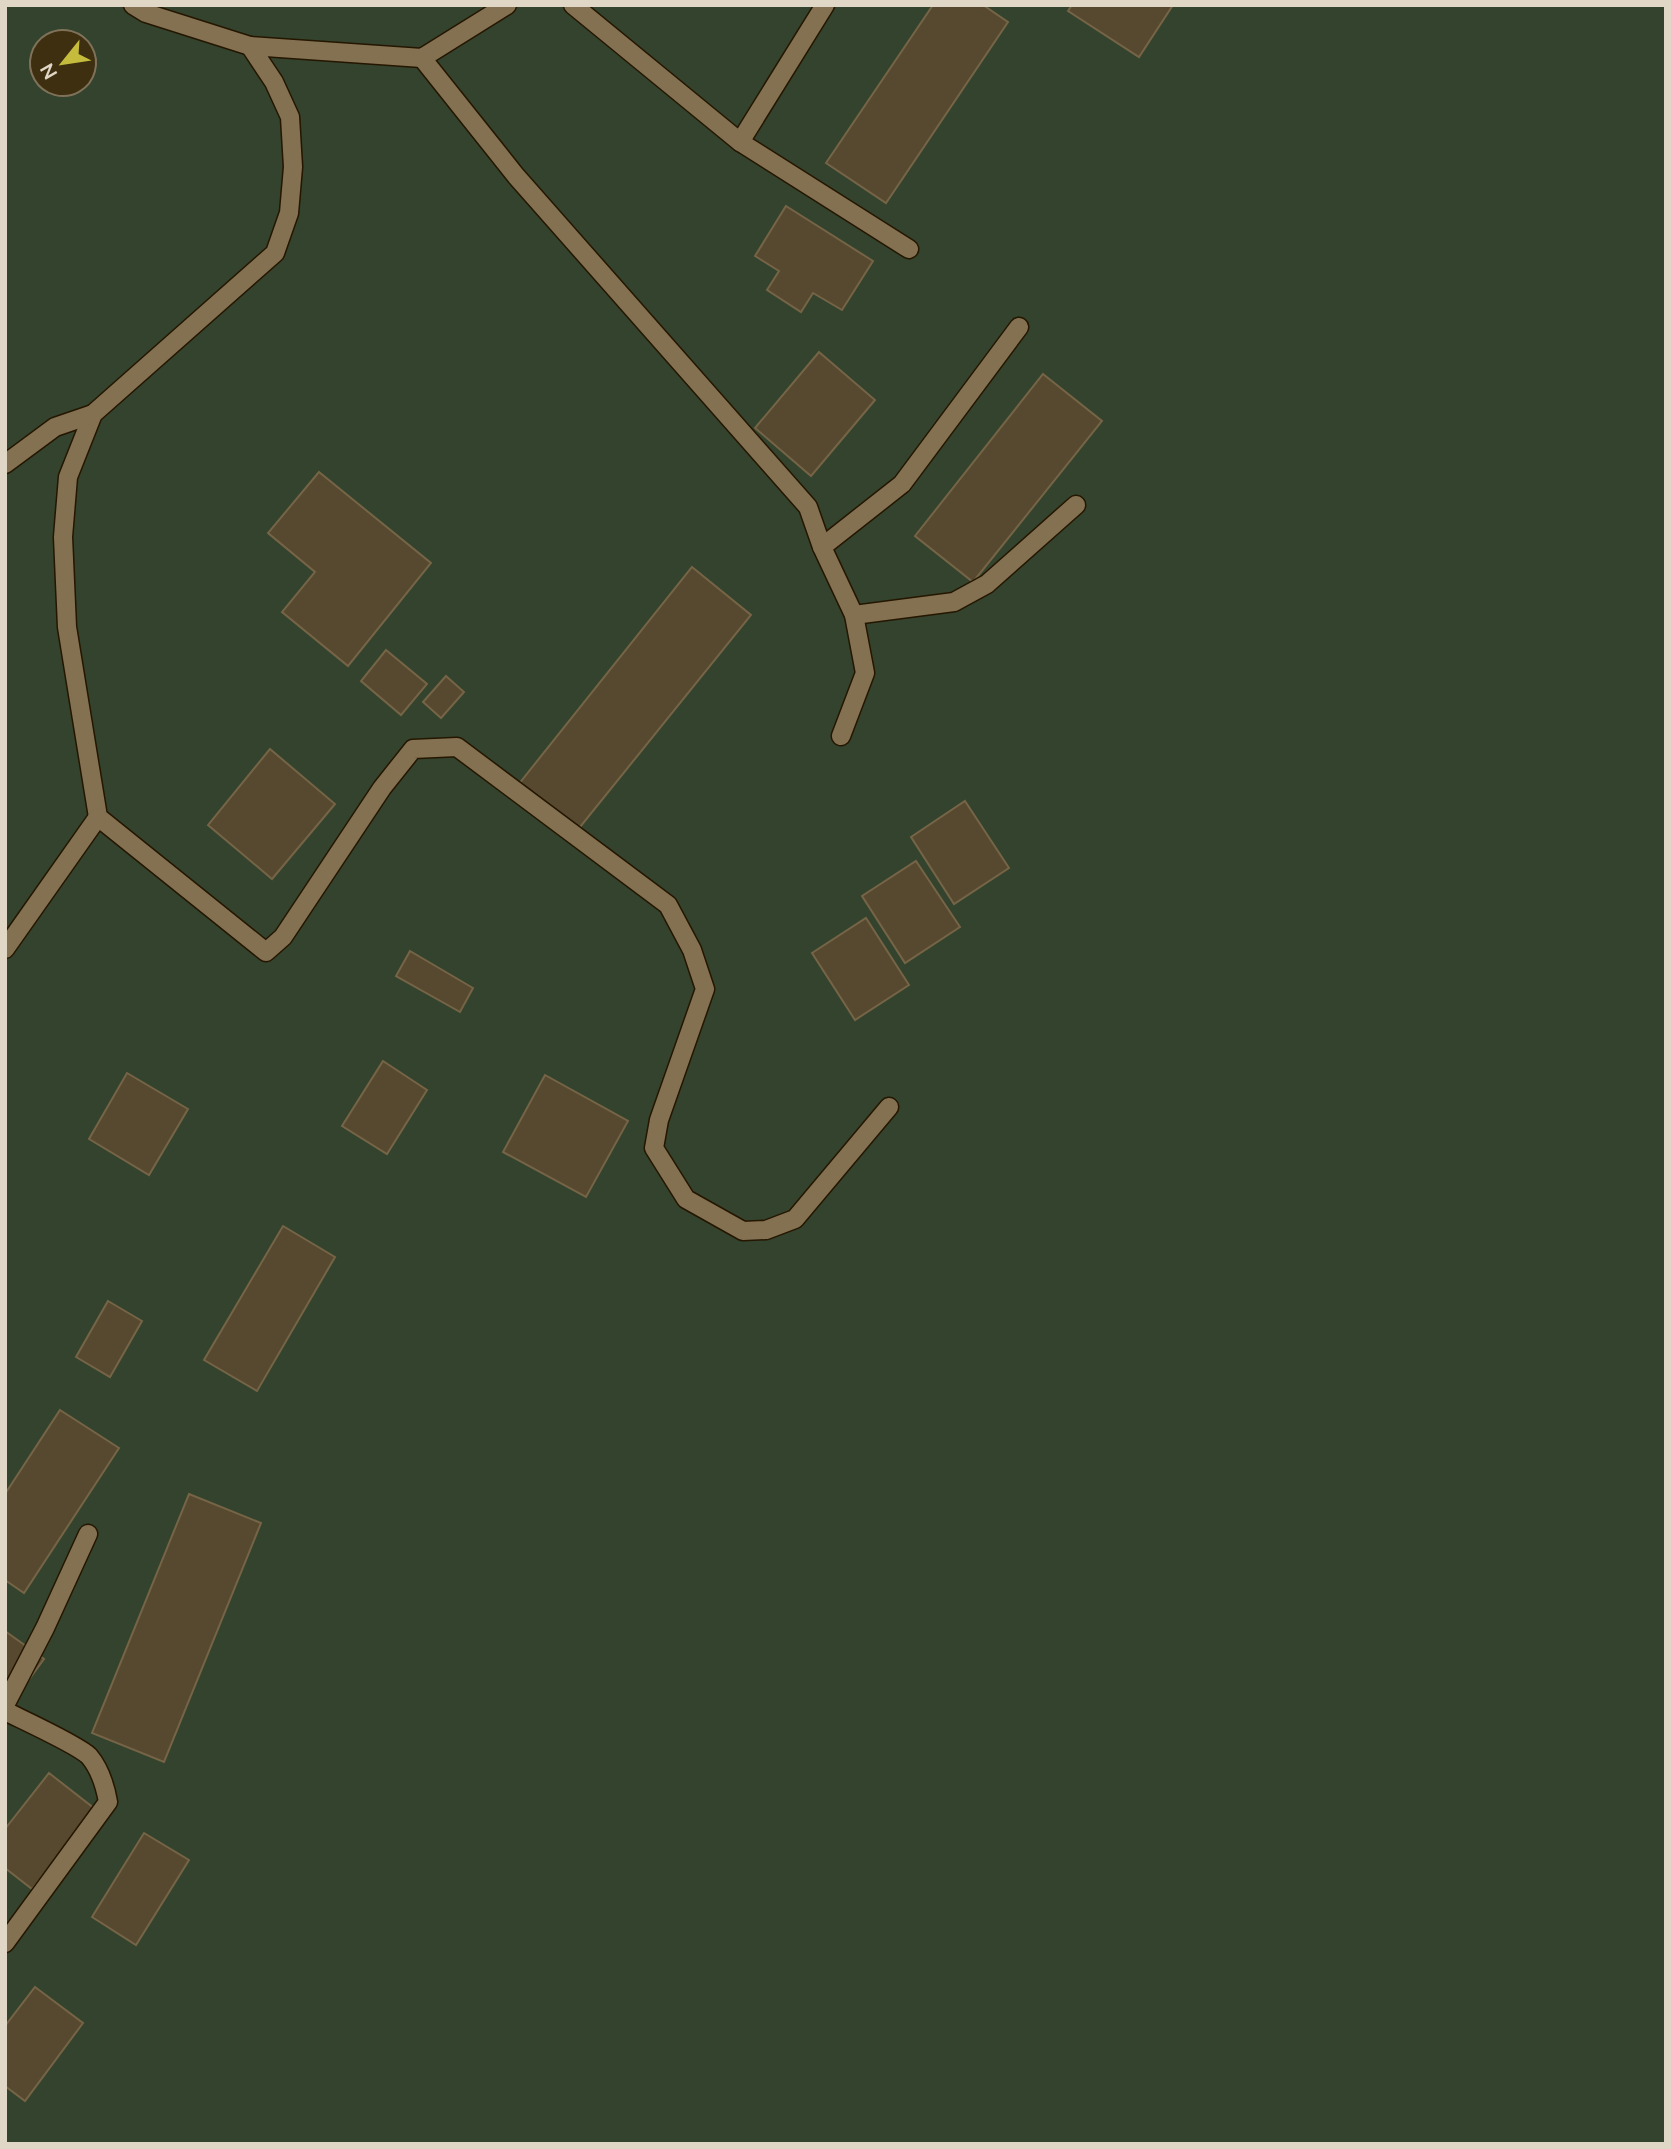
<svg xmlns="http://www.w3.org/2000/svg" width="1671" height="2149" font-family="Mulish,sans-serif">
<rect width="100%" height="100%" fill="#3e2f11"/>
<path fill="#34432d" fill-rule="evenodd" d="M5 5H1666V2144H5ZM42 42H84V84H42Z"/>
<g fill="#574930" stroke="#756446" stroke-width="2">
<polygon points="933,5 983,5 1008,22 886,203 826,163"/>
<polygon points="1072,5 1173,5 1139,57 1068,11"/>
<polygon points="786,206 873,261 842,310 813,293 801,312 767,290 779,271 755,256"/>
<polygon points="819,352 875,400 811,476 755,428"/>
<polygon points="1043,374 1102,421 973,582 915,536"/>
<polygon points="319,472 431,563 348,666 282,612 315,572 268,533"/>
<polygon points="692,567 751,615 576,832 518,785"/>
<polygon points="386,650 427,684 401,715 361,681"/>
<polygon points="446,676 464,692 441,718 423,702"/>
<polygon points="270,749 335,804 272,879 208,825"/>
<polygon points="965,801 1009,868 954,904 911,837"/>
<polygon points="916,861 960,927 905,963 862,896"/>
<polygon points="866,918 909,985 855,1020 812,953"/>
<polygon points="410,951 473,988 460,1012 396,976"/>
<polygon points="383,1061 427,1090 387,1154 342,1126"/>
<polygon points="127,1073 188,1109 149,1175 89,1139"/>
<polygon points="545,1075 628,1121 586,1197 503,1152"/>
<polygon points="283,1226 335,1257 257,1391 204,1360"/>
<polygon points="108,1301 142,1321 110,1377 76,1357"/>
<polygon points="60,1410 119,1448 24,1593 5,1580 5,1494"/>
<polygon points="189,1494 261,1523 164,1762 92,1733"/>
<polygon points="5,1631 44,1659 5,1712"/>
<polygon points="49,1773 95,1809 32,1889 5,1868 5,1829"/>
<polygon points="144,1833 189,1860 136,1945 92,1917"/>
<polygon points="35,1987 83,2023 25,2101 5,2086 5,2026"/>
</g>
<g fill="none" stroke-linecap="round" stroke-linejoin="round">
<g stroke="#251600" stroke-width="21">
<g id="street">
<polyline points="133,5 146,13 250,46"/>
<polyline points="507,5 422,58 250,46 274,82 290,117 293,167 289,213 275,253 93,414 68,477 63,537 67,627 98,817 266,952 283,937 382,788 413,749 457,747 668,905 692,950 705,989 659,1120 654,1148 686,1199 743,1231 766,1230 795,1219 889,1107"/>
<polyline points="573,5 740,142 909,249"/>
<polyline points="422,58 516,176 808,507 822,547 854,615 865,673 841,736"/>
<polyline points="740,142 825,5"/>
<polyline points="5,464 55,427 93,414"/>
<polyline points="822,547 902,484 1019,327"/>
<polyline points="854,615 954,602 987,584 1076,505"/>
<polyline points="5,949 98,817"/>
<polyline points="5,1705 45,1628 88,1534"/>
<path d="M5 1711C23 1720 78 1745 89 1756 100 1769 105 1785 108 1802L5 1943"/>
</g>
</g>
<use href="#street" stroke="#837152" stroke-width="18"/>
</g>
<rect width="1671" height="2149" fill="none" stroke="#e1d7c6" stroke-width="14"/>
<g transform="translate(63 63) rotate(240)"><circle r="33" fill="#3e2f11" stroke="#7f7259" stroke-width="2"/>
<path d="M0-5L12 26L0 18L-12 26Z" fill="#c5bc3d"/>
<text y="-10" font-size="19" font-weight="bold" text-anchor="middle" fill="#e1d7c6">N</text>
</g>
</svg>
